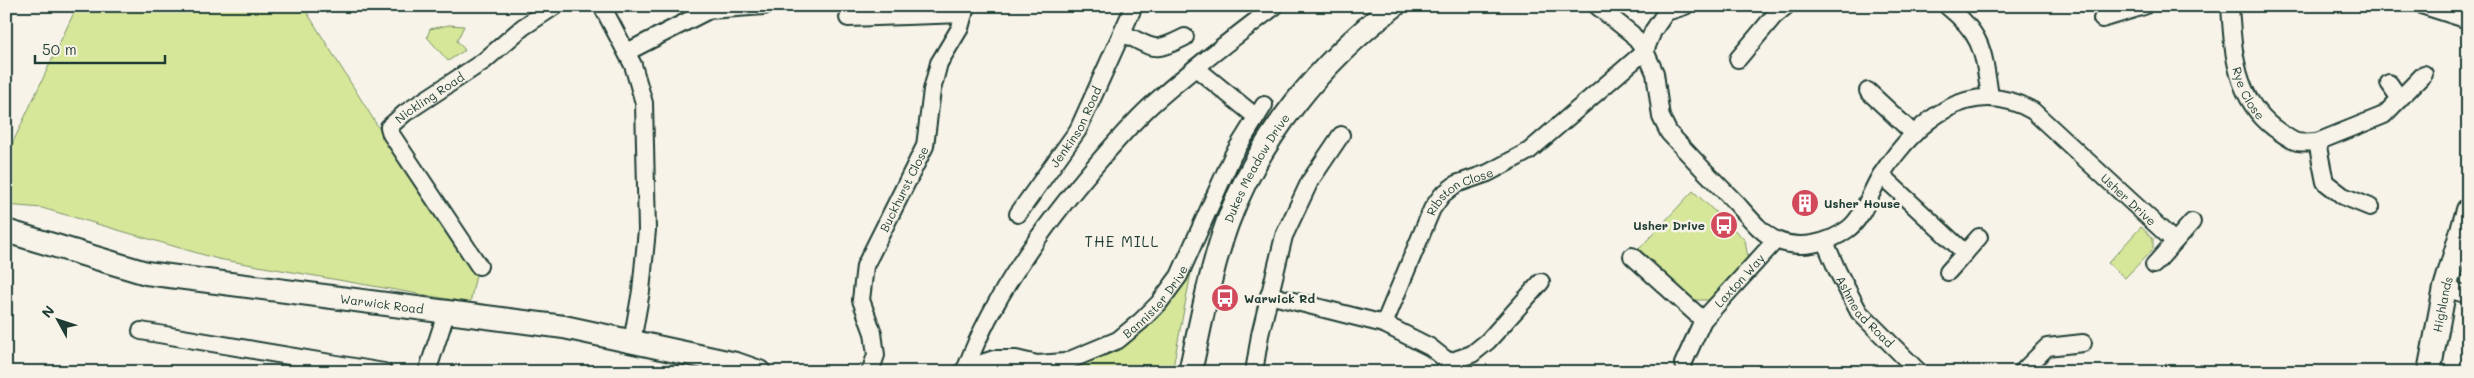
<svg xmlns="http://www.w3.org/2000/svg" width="2474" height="378" font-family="Mali,sans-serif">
<rect width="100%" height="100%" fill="#f7f3e8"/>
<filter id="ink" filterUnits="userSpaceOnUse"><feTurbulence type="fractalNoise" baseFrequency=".02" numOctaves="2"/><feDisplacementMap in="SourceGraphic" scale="10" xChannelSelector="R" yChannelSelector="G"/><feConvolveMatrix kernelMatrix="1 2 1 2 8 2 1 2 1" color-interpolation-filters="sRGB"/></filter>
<g filter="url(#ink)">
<g fill="#d6e79a" stroke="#7a9267">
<polygon points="77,6 303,6 385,138 476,275 470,303 218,259 42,208 6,205 6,157"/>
<polygon points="449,25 464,26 457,41 465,50 448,61 427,37 430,29"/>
<polygon points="1693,191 1745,240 1748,259 1709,300 1693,300 1639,249"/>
<polygon points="2141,227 2153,238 2153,249 2125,278 2108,263"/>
<polygon points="1192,268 1172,372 1002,372 1089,362 1136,335"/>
</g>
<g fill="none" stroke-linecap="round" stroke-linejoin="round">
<g stroke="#1f3d34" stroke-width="20">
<g id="street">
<polyline points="602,6 633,65 644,103 647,230 641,291 632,342"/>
<path id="s1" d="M1597 6 1632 34 1645 51 1655 73 1661 117 1669 133C1691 157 1714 181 1737 204 1748 216 1761 233 1776 240 1799 250 1828 244 1848 229 1864 217 1870 192 1881 175 1916 122 1969 74 2033 111L2174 241"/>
<path d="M1947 6C1984 36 1983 52 1990 96"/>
<path id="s2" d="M2230 6C2233 51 2235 98 2274 128 2280 132 2290 140 2297 142 2303 143 2311 142 2317 142L2325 182 2343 196 2370 207"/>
<polyline points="2424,6 2468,20"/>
<polyline points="848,18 964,14"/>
<polyline points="2102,19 2144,6"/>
<path d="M1122 33C1155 48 1151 54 1185 37"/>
<polyline points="627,52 709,10 764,6"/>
<polyline points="1738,59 1774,16 1786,6"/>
<polyline points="1196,68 1255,116"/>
<polyline points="2389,83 2400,99"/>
<polyline points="1868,91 1914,134"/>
<polyline points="2317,142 2384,115 2424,74"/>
<polyline points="1881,175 1965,253 1979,237"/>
<path id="s3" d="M1018 214 1078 130 1134 6"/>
<path id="s4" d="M1825 242 1838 272 1859 312 1919 372"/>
<polyline points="1632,256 1703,320"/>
<polyline points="2154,265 2192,222"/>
<path id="s5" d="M479 266 391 134 389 127 405 113 484 61 523 27 555 6"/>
<polyline points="1948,272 1965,253"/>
<polyline points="2445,288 2468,295"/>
<polyline points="1269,295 1384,324"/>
<polyline points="141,331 384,372"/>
<path id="s6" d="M1449 362 1430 347 1384 324 1432 209 1442 195 1456 184 1488 173 1529 151 1645 51 1653 31 1666 12 1685 6"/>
<polyline points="1449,362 1472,354 1488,341 1541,282"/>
<path id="s7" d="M1683 364 1703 320 1776 240"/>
<path d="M966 368C994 294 1043 227 1094 167 1114 144 1133 121 1156 101 1194 67 1235 37 1275 6"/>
<polyline points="427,372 446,314"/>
<path id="s8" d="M870 372 876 355 873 333 861 300 865 266 925 146 932 90 939 63 960 28 966 6"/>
<path id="s9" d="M962 372 966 368 994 359H1016L1037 364 1065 362 1118 340 1141 321 1159 303 1179 276 1233 155 1264 105"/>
<polyline points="1254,372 1260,335 1284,236 1310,181 1341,135"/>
<polyline points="2022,372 2047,347 2083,343"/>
</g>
</g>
<g stroke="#1f3d34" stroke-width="26">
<g id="secondary">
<path id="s10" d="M6 231 146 273 564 327 736 364 759 372"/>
<path id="s11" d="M1190 372C1201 323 1210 271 1227 224 1259 137 1321 62 1394 6"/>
<path id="s12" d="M2429 372 2445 288 2468 210"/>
</g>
</g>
<use href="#street" stroke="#f7f3e8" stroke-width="16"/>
<use href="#secondary" stroke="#f7f3e8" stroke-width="22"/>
</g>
</g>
<defs>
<g id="building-disc" transform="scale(1.4375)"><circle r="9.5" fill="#d1495b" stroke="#f7f3e8"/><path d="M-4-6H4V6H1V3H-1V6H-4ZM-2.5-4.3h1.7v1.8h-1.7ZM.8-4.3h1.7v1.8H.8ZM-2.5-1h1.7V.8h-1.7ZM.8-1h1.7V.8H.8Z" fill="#fff"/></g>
<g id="bus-disc" transform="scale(1.4375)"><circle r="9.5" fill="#d1495b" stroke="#f7f3e8"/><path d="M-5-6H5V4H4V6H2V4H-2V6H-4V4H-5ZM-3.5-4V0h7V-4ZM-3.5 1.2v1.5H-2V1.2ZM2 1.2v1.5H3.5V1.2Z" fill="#fff"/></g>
</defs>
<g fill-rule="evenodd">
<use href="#building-disc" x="1805" y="203"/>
<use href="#bus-disc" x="1724" y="225"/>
<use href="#bus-disc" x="1225" y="298"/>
</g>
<g text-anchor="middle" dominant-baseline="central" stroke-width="5" stroke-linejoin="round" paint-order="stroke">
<g font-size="12" fill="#1f3d34" stroke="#f7f3e8">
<text stroke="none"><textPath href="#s2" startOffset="90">Rye Close</textPath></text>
<text stroke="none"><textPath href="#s5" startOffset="216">Nickling Road</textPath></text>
<text stroke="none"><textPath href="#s3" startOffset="105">Jenkinson Road</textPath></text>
<text stroke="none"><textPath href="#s11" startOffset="216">Dukes Meadow Drive</textPath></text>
<text stroke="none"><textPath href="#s8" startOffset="196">Buckhurst Close</textPath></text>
<text stroke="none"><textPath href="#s6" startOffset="234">Ribston Close</textPath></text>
<text stroke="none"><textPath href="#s1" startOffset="759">Usher Drive</textPath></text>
<text stroke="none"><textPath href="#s7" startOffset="102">Laxton Way</textPath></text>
<text stroke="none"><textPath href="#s9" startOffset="218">Bannister Drive</textPath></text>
<text stroke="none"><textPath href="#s10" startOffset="384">Warwick Road</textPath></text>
<text stroke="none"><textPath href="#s12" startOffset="69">Highlands</textPath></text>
<text stroke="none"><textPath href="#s4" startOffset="81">Ashmead Road</textPath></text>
</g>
<g font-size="12" font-weight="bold" fill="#1f3d34" stroke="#f7f3e8" text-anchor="start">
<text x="1824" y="203">Usher House</text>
<text x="1705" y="225" text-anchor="end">Usher Drive</text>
<text x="1244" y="298">Warwick Rd</text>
</g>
<g font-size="15" letter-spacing="1" fill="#1f3d34" stroke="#f7f3e8">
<text x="1122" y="241">THE MILL</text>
</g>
</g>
<rect width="2474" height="378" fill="none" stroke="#f7f3e8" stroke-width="25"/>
<rect x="12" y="12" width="2449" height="353" fill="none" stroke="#1f3d34" stroke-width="2" filter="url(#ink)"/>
<g transform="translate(58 320) rotate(310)" stroke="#f7f3e8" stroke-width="4" paint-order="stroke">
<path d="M0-4L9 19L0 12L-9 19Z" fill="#1f3d34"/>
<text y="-8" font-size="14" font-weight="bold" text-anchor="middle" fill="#1f3d34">N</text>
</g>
<path d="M35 55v8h130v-8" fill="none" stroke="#1f3d34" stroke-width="2.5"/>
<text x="42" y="55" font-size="15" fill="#1f3d34" stroke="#f7f3e8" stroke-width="4" paint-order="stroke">50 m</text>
</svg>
